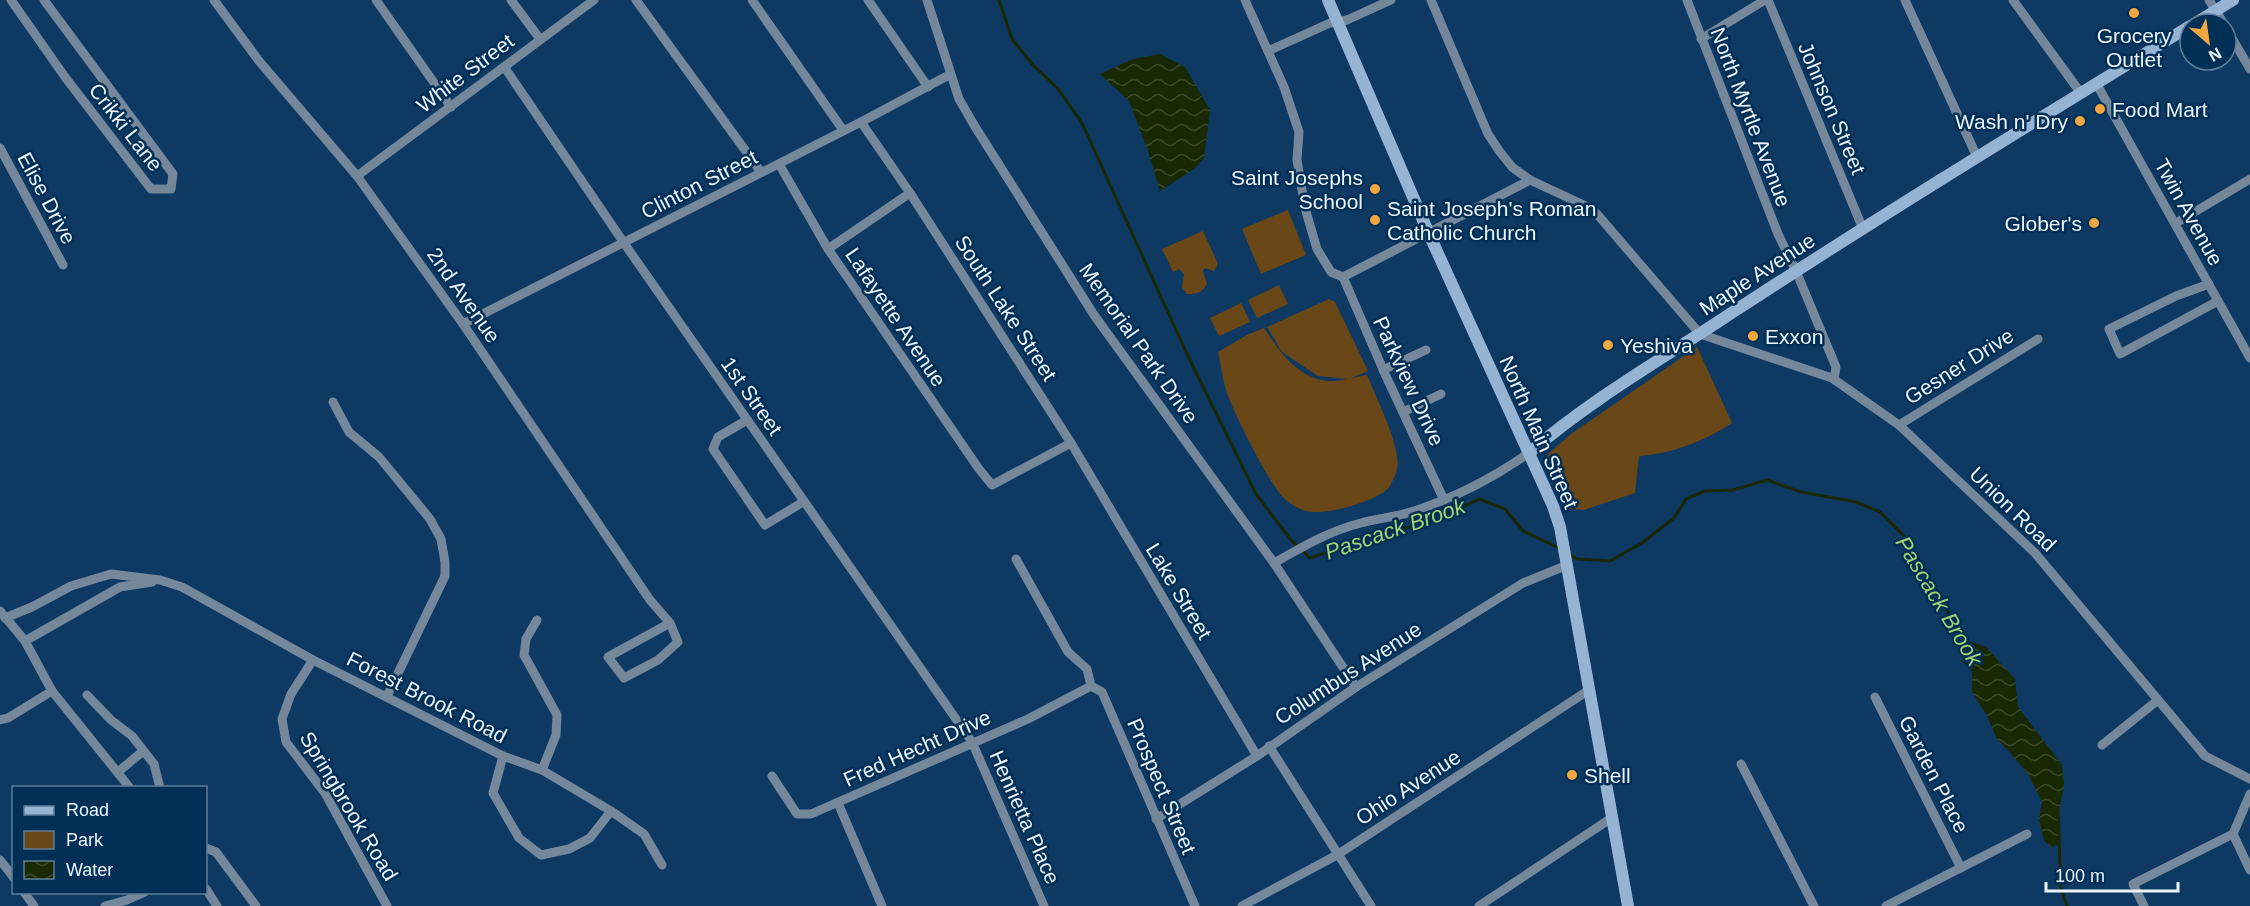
<svg xmlns="http://www.w3.org/2000/svg" width="2250" height="906" font-family="Helvetica,sans-serif">
<defs>
<pattern id="water-waves" width="16" height="10" patternUnits="userSpaceOnUse" patternTransform="scale(1.5)"><rect width="16" height="10" fill="#182903"/><path d="M0 5q4-4 8 0t8 0" fill="none" stroke="#3a4929"/></pattern>
</defs>
<rect width="100%" height="100%" fill="#0e3962"/>
<g fill="#6a4717">
<polygon points="1288,210 1306,255 1261,274 1242,229"/>
<path d="M1203 231 1218 264 1214 271 1205 268 1203 271 1207 284C1202 293 1197 294 1187 294L1182 287 1184 274 1179 269 1173 272 1162 249Z"/>
<polygon points="1279,285 1288,304 1257,318 1248,300"/>
<path d="M1329 299 1335 302 1368 371 1351 378 1367 375C1375 395 1402 449 1397 469 1396 474 1392 482 1390 486 1379 501 1332 513 1314 512 1304 512 1292 506 1285 499 1270 486 1236 417 1228 396 1223 382 1221 366 1218 352L1247 335 1264 328C1284 359 1307 389 1347 379L1318 376 1282 352 1267 327Z"/>
<polygon points="1241,303 1250,322 1219,336 1210,318"/>
<path d="M1697 347 1732 423C1705 441 1671 454 1639 456L1635 493 1584 510 1565 508 1546 459 1549 453 1571 434Z"/>
</g>
<g fill="url(#water-waves)">
<polygon points="1160,54 1185,67 1210,110 1204,158 1194,169 1160,191 1148,151 1129,101 1100,74 1133,59"/>
<polygon points="1963,639 1986,647 2015,679 2018,707 2062,765 2064,784 2059,812 2060,844 2052,847 2044,841 2039,819 2042,802 2028,774 2008,750 1997,739 1986,714 1972,692 1972,671 1963,662 1960,650"/>
</g>
<g fill="none" stroke-linecap="round" stroke-linejoin="round">
<g stroke="#182903" stroke-width="3">
<polyline points="999,0 1012,39 1033,65 1058,89 1082,123 1186,352 1256,494 1291,540 1310,558 1369,538 1435,520 1479,499 1505,509 1523,531 1561,549"/>
<polyline points="1569,554 1577,559 1610,561 1642,543 1674,518 1686,499 1705,491 1733,490 1767,480 1801,492 1856,502 1880,512 1907,539 1965,642"/>
<polyline points="2058,810 2061,889 2067,906"/>
</g>
<g stroke="#74879b" stroke-width="9">
<polyline points="11,0 65,77 151,189 171,189 173,174 44,0"/>
<polyline points="214,0 259,61 357,176 463,324 650,600 670,623 678,642 658,660 624,678 608,657 670,623"/>
<polyline points="376,0 451,107"/>
<polyline points="511,0 540,39"/>
<polyline points="636,0 761,172"/>
<polyline points="752,0 843,130"/>
<polyline points="868,0 928,87"/>
<polyline points="927,0 959,99 974,125 1094,315 1274,563 1356,687"/>
<polyline points="1245,0 1284,87 1299,132 1297,160 1305,208 1317,249 1331,272 1343,277"/>
<polyline points="1431,0 1488,134 1500,152 1512,167 1530,180 1588,207 1597,214 1700,334 1832,378 1899,425 2035,553 2205,756 2250,779"/>
<polyline points="1687,0 1778,234 1796,271 1836,367 1834,379"/>
<polyline points="1768,0 1863,229"/>
<polyline points="1905,0 1977,157"/>
<polyline points="2013,0 2080,92"/>
<polyline points="2209,0 2224,24"/>
<polyline points="2226,28 2250,69"/>
<polyline points="1701,39 1765,0"/>
<polyline points="1268,51 1330,23 1347,20 1391,0"/>
<polyline points="505,68 624,243 972,742 1044,906"/>
<polyline points="2096,83 2250,358"/>
<polyline points="861,122 910,193 1071,443 1257,756"/>
<polyline points="0,148 63,265"/>
<polyline points="779,164 828,249 979,469 992,485 1071,443"/>
<polyline points="357,176 594,0"/>
<polyline points="2176,223 2250,179"/>
<polyline points="828,249 910,193"/>
<polyline points="1343,277 1385,374 1444,500"/>
<polyline points="1343,277 1530,180"/>
<polyline points="2209,284 2176,296 2109,329 2120,354 2218,301"/>
<polyline points="463,324 861,122 949,75"/>
<polyline points="1383,370 1426,350"/>
<polyline points="333,402 349,432 379,457 430,519 441,539 445,562 445,576 387,696"/>
<polyline points="1403,412 1441,394"/>
<polyline points="747,420 718,437 713,449 765,525 803,502"/>
<polyline points="1899,425 2038,339"/>
<polyline points="1016,559 1068,652 1087,669 1091,686"/>
<path d="M1274 563C1302 547 1329 531 1361 523 1378 518 1397 517 1414 511 1455 498 1493 478 1529 453"/>
<polyline points="0,611 25,641 52,691 130,788"/>
<polyline points="5,618 32,607 71,586 111,574 160,580 182,587 313,660 503,756 542,770 611,811 644,834 662,865"/>
<polyline points="537,620 526,639 524,655 557,715 556,735 542,770"/>
<polyline points="25,641 120,587 152,582"/>
<polyline points="313,660 291,694 282,719 286,742 325,793 387,906"/>
<polyline points="1091,686 1102,692 1195,906"/>
<polyline points="87,695 111,720 132,736 154,764 160,788"/>
<polyline points="1875,697 1961,868"/>
<polyline points="0,720 8,718 52,691"/>
<polyline points="2102,745 2158,700"/>
<polyline points="1269,746 1371,906"/>
<polyline points="503,756 493,793 519,838 541,855 569,849 590,838 611,811"/>
<polyline points="1741,764 1814,906"/>
<polyline points="118,772 142,752"/>
<polyline points="772,776 797,814 811,814 1028,719 1091,686"/>
<polyline points="838,803 882,906"/>
<polyline points="1156,819 1257,756 1356,687 1523,583 1565,566"/>
<polyline points="2233,834 2250,870"/>
<polyline points="206,848 216,852 256,906"/>
<polyline points="0,860 14,878"/>
<polyline points="206,889 217,906"/>
<polyline points="24,892 34,906"/>
<polyline points="105,906 127,900 145,892"/>
<polyline points="1242,906 1337,855 1589,690"/>
<polyline points="1479,906 1613,817"/>
<polyline points="1886,906 2027,834"/>
<polyline points="2144,906 2133,884 2233,834 2250,794"/>
</g>
<g stroke="#95b3d3" stroke-width="12">
<polyline points="1328,0 1429,234 1553,506 1560,527 1628,906"/>
<polyline points="2194,24 2233,0"/>
<path d="M1529 453C1591 399 1664 358 1733 312 1883 214 2037 120 2190 26"/>
</g>
</g>
<g fill="#f1a63f" stroke="#022f56" stroke-width="2">
<circle cx="2134" cy="13" r="6"/>
<circle cx="2100" cy="109" r="6"/>
<circle cx="2080" cy="121" r="6"/>
<circle cx="1375" cy="189" r="6"/>
<circle cx="1375" cy="220" r="6"/>
<circle cx="2094" cy="223" r="6"/>
<circle cx="1753" cy="336" r="6"/>
<circle cx="1608" cy="345" r="6"/>
<circle cx="1572" cy="775" r="6"/>
</g>
<g text-anchor="middle" dominant-baseline="central" stroke-width="5" stroke-linejoin="round" paint-order="stroke">
<g font-size="21" fill="#ebf4fe" stroke="#022f56" text-anchor="start">
<text x="2134" y="35" text-anchor="middle">Grocery<tspan x="2134" dy="24">Outlet</tspan></text>
<text x="2112" y="109">Food Mart</text>
<text x="2068" y="121" text-anchor="end">Wash n' Dry</text>
<text x="1363" y="177" text-anchor="end">Saint Josephs<tspan x="1363" dy="24">School</tspan></text>
<text x="1387" y="208">Saint Joseph's Roman<tspan x="1387" dy="24">Catholic Church</tspan></text>
<text x="2082" y="223" text-anchor="end">Glober's</text>
<text x="1765" y="336">Exxon</text>
<text x="1620" y="345">Yeshiva</text>
<text x="1584" y="775">Shell</text>
</g>
<g font-size="21" fill="#ebf4fe" stroke="#022f56">
<text transform="translate(465 73) rotate(-37)">White Street</text>
<text transform="translate(1832 108) rotate(67)">Johnson Street</text>
<text transform="translate(1751 117) rotate(69)">North Myrtle Avenue</text>
<text transform="translate(126 127) rotate(52)">Crikki Lane</text>
<text transform="translate(699 184) rotate(-27)">Clinton Street</text>
<text transform="translate(47 198) rotate(62)">Elise Drive</text>
<text transform="translate(2189 212) rotate(61)">Twin Avenue</text>
<text transform="translate(1757 274) rotate(-33)">Maple Avenue</text>
<text transform="translate(464 295) rotate(55)">2nd Avenue</text>
<text transform="translate(1006 308) rotate(57)">South Lake Street</text>
<text transform="translate(896 317) rotate(56)">Lafayette Avenue</text>
<text transform="translate(1139 343) rotate(55)">Memorial Park Drive</text>
<text transform="translate(1959 366) rotate(-32)">Gesner Drive</text>
<text transform="translate(1409 381) rotate(65)">Parkview Drive</text>
<text transform="translate(752 396) rotate(55)">1st Street</text>
<text transform="translate(1539 432) rotate(66)">North Main Street</text>
<text transform="translate(2013 509) rotate(44)">Union Road</text>
<text transform="translate(1179 591) rotate(59)">Lake Street</text>
<text transform="translate(1348 673) rotate(-33)">Columbus Avenue</text>
<text transform="translate(427 697) rotate(27)">Forest Brook Road</text>
<text transform="translate(917 748) rotate(-24)">Fred Hecht Drive</text>
<text transform="translate(1934 774) rotate(63)">Garden Place</text>
<text transform="translate(1162 786) rotate(67)">Prospect Street</text>
<text transform="translate(1408 787) rotate(-33)">Ohio Avenue</text>
<text transform="translate(349 806) rotate(59)">Springbrook Road</text>
<text transform="translate(1025 817) rotate(66)">Henrietta Place</text>
</g>
<g font-size="22" font-style="italic" fill="#a2d371" stroke="#022f56">
<text transform="translate(1395 529) rotate(-19)">Pascack Brook</text>
<text transform="translate(1939 601) rotate(59)">Pascack Brook</text>
</g>
</g>
<rect x="12" y="786" width="195" height="108" fill="#022f56" stroke="#5f7e99" stroke-width="1.5"/>
<rect x="24" y="806" width="30" height="9" fill="#95b3d3" stroke="#5f7e99" stroke-width="1.5"/>
<text x="66" y="816" font-size="18" fill="#ebf4fe">Road</text>
<rect x="24" y="831" width="30" height="18" fill="#6a4717" stroke="#5f7e99" stroke-width="1.5"/>
<text x="66" y="846" font-size="18" fill="#ebf4fe">Park</text>
<rect x="24" y="861" width="30" height="18" fill="url(#water-waves)" stroke="#5f7e99" stroke-width="1.5"/>
<text x="66" y="876" font-size="18" fill="#ebf4fe">Water</text>
<g transform="translate(2208 42) rotate(151)"><circle r="28" fill="#022f56" stroke="#5f7e99" stroke-width="1.5"/>
<path d="M0-4.5L10 22L0 15L-10 22Z" fill="#f1a63f"/>
<text y="-9" font-size="16" font-weight="bold" text-anchor="middle" fill="#ebf4fe">N</text>
</g>
<path d="M2046 882v9h132v-9" fill="none" stroke="#ebf4fe" stroke-width="3"/>
<text x="2055" y="882" font-size="18" fill="#ebf4fe" stroke="#022f56" stroke-width="4.5" paint-order="stroke">100 m</text>
</svg>
